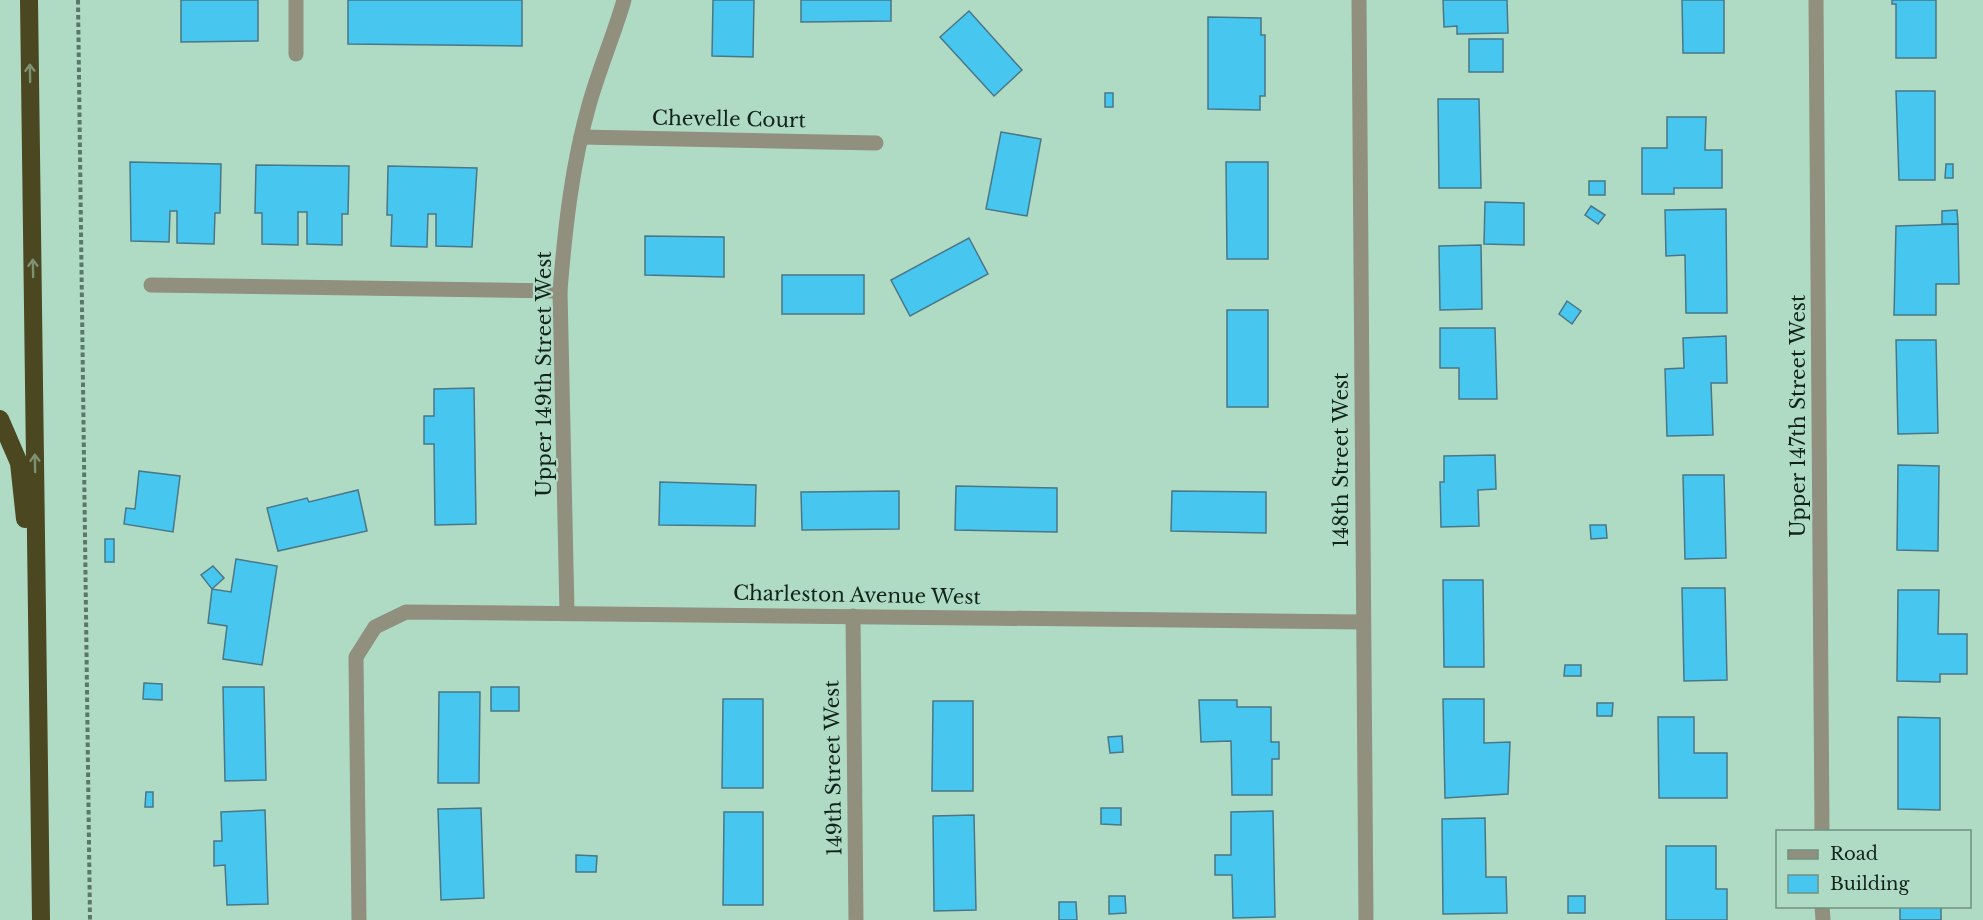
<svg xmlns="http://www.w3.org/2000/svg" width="1983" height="920" font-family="'Libre Baskerville',serif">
<rect width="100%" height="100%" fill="#afdbc5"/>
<g fill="#47c7ef" stroke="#497787" stroke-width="1.5">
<polygon points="181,0 258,0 258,41 181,42"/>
<polygon points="348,0 522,0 522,46 348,44"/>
<polygon points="713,0 754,0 753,57 712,56"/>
<polygon points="801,0 891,0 891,21 801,22"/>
<polygon points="1443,0 1507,0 1508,33 1457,34 1457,26 1444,27"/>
<polygon points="1682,0 1724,0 1724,53 1683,53"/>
<polygon points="1892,0 1936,0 1936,58 1896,58 1896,4 1892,4"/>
<polygon points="969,11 1022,70 994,96 940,37"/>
<polygon points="1208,17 1261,18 1261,35 1265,35 1265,96 1260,96 1260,110 1208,109"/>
<rect x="1469" y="39" width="34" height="33"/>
<polygon points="1896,91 1935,91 1935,180 1899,180"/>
<rect x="1105" y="93" width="8" height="14"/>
<polygon points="1438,99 1479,99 1481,188 1439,188"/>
<polygon points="1667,117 1706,117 1705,150 1722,150 1722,188 1674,188 1674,194 1642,194 1642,148 1667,148"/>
<polygon points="1001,132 1041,139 1027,216 986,209"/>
<polygon points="130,162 221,164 220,213 215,213 214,244 177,243 177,211 170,211 169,242 131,241"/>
<polygon points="1226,162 1268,162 1268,259 1227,259"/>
<polygon points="1946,164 1953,164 1953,178 1945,178"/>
<polygon points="256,165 349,166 348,214 342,214 342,245 307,244 307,212 298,212 298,245 262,244 262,213 255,213"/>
<polygon points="388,166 477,168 472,247 436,246 436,214 428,214 427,247 391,246 392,215 387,215"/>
<rect x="1589" y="181" width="16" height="14"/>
<polygon points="1485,202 1524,203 1524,245 1484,244"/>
<polygon points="1591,206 1605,215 1598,224 1585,215"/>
<polygon points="1726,209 1727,313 1686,313 1685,255 1666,256 1665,210"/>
<polygon points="1957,210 1958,224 1942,224 1942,211"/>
<polygon points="1958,224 1959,284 1936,284 1936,315 1894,315 1896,226"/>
<polygon points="645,236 724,237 724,277 645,275"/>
<polygon points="969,238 988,274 910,316 891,280"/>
<polygon points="1481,245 1482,309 1440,310 1439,246"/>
<rect x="782" y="275" width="82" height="39"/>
<polygon points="1567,301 1581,311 1572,324 1559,314"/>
<rect x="1227" y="310" width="41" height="97"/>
<polygon points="1440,328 1495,328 1497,399 1459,399 1459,368 1440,368"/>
<polygon points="1726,336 1727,383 1711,383 1713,435 1667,436 1665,369 1684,368 1683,338"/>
<polygon points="1896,340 1936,340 1938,433 1898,434"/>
<polygon points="474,388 476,524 435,525 434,444 424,444 424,416 434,416 434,389"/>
<polygon points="1495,455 1496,489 1478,490 1479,526 1441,527 1440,482 1444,482 1444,456"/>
<polygon points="1898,465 1939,466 1938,551 1897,550"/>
<polygon points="139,471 180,476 173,532 124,524 126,508 135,509"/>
<polygon points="1683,475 1724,475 1726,558 1685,559"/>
<polygon points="660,482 756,485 755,526 659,525"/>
<polygon points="956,486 1057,488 1057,532 955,530"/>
<polygon points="358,490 367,531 278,551 267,508 307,498 309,502"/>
<polygon points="899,491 899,529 802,530 801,492"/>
<polygon points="1172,491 1266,492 1266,533 1171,531"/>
<polygon points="1590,525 1606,525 1607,538 1591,539"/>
<rect x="105" y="539" width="9" height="23"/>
<polygon points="236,559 277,566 262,665 223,659 227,626 208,623 212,589 231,592"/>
<polygon points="213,566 224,578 212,589 201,575"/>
<polygon points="1443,580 1483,580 1484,667 1444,667"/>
<polygon points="1682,588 1725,588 1727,680 1684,681"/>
<polygon points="1898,590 1939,590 1938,634 1967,634 1967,674 1940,674 1940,682 1897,681"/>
<polygon points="1565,665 1581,665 1581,676 1564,676"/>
<polygon points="144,683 162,684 162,700 143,699"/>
<polygon points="223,687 264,687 266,780 225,781"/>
<rect x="491" y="687" width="28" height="24"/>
<polygon points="439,692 480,692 479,783 438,783"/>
<polygon points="723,699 763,699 763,788 722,788"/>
<polygon points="1443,699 1484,699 1484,743 1510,742 1508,794 1445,798"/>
<polygon points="1199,700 1237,700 1237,707 1271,707 1271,742 1279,742 1279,759 1272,759 1272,795 1232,795 1231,741 1201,742"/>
<polygon points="933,701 973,701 973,791 932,791"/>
<polygon points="1597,703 1613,703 1612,716 1597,716"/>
<polygon points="1658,717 1694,717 1694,753 1727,753 1727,798 1659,798"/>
<polygon points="1898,717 1940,718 1940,810 1898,809"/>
<polygon points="1122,736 1123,752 1110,753 1108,737"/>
<polygon points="146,792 153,792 153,807 145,807"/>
<polygon points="481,808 484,898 441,900 438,809"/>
<polygon points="1101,808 1121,808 1121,825 1101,824"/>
<polygon points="265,810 268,904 227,905 225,865 214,866 214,841 222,841 221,812"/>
<polygon points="1273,811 1275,917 1233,918 1232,875 1215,875 1215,855 1231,855 1231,812"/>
<polygon points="724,812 763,812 763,905 723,905"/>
<polygon points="974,815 976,910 934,911 933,816"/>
<polygon points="1485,818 1486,877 1506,877 1507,913 1443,914 1442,819"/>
<polygon points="1666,846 1716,846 1716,889 1727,889 1727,920 1666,920"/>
<polygon points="576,855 597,856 596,872 576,872"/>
<polygon points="1109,896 1125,896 1126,913 1109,914"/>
<rect x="1568" y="896" width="17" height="17"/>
<polygon points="1059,902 1076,902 1077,920 1059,920"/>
<rect x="1900" y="906" width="41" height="14"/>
</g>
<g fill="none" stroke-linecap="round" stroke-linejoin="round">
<polyline stroke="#5a7769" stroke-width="4" stroke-dasharray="4.5 3" stroke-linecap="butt" points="78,0 90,920"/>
<g stroke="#918f7e" stroke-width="15">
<polyline points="296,0 296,54"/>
<polyline points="151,285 560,291"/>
</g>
<g stroke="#918f7e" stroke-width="15">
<polyline points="1359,0 1366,920"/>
<polyline points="1816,0 1822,832"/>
<polyline points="581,137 876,143"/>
<path d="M567 612 560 291C565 228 572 165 589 105 599 69 614 35 624 0"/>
<polyline points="853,616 856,920"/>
<polyline points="1822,906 1823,920"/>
<polyline points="359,920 356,657 375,627 406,612 1363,622"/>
</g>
<g stroke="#4b4721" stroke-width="18">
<polyline points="29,0 41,920"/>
<polyline points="0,419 19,463 25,519"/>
</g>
</g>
<defs><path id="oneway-shaft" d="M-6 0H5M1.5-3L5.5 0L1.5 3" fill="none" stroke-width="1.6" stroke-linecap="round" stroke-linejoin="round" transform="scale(1.5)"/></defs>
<g stroke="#7d9173">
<use href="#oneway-shaft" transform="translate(30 73) rotate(-91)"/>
<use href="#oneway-shaft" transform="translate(33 268) rotate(-91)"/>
<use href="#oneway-shaft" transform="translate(35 463) rotate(-91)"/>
</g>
<g text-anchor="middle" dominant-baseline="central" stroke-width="4.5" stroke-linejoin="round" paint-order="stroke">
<g font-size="20" fill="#12231b" stroke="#afdbc5">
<text transform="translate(729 119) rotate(1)">Chevelle Court</text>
<text transform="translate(544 374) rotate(-90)">Upper 149th Street West</text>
<text transform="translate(1798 416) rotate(-90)">Upper 147th Street West</text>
<text transform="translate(1341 460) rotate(-90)">148th Street West</text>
<text transform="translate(857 595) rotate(1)">Charleston Avenue West</text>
<text transform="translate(833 768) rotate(-91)">149th Street West</text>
</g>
</g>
<rect x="1776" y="830" width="195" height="78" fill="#afdbc5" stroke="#709181" stroke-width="1.5"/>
<rect x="1788" y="850" width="30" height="9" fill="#918f7e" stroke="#709181" stroke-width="1.5"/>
<text x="1830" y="860" font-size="18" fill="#12231b">Road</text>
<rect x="1788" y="875" width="30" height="18" fill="#47c7ef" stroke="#709181" stroke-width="1.5"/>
<text x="1830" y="890" font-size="18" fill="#12231b">Building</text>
</svg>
